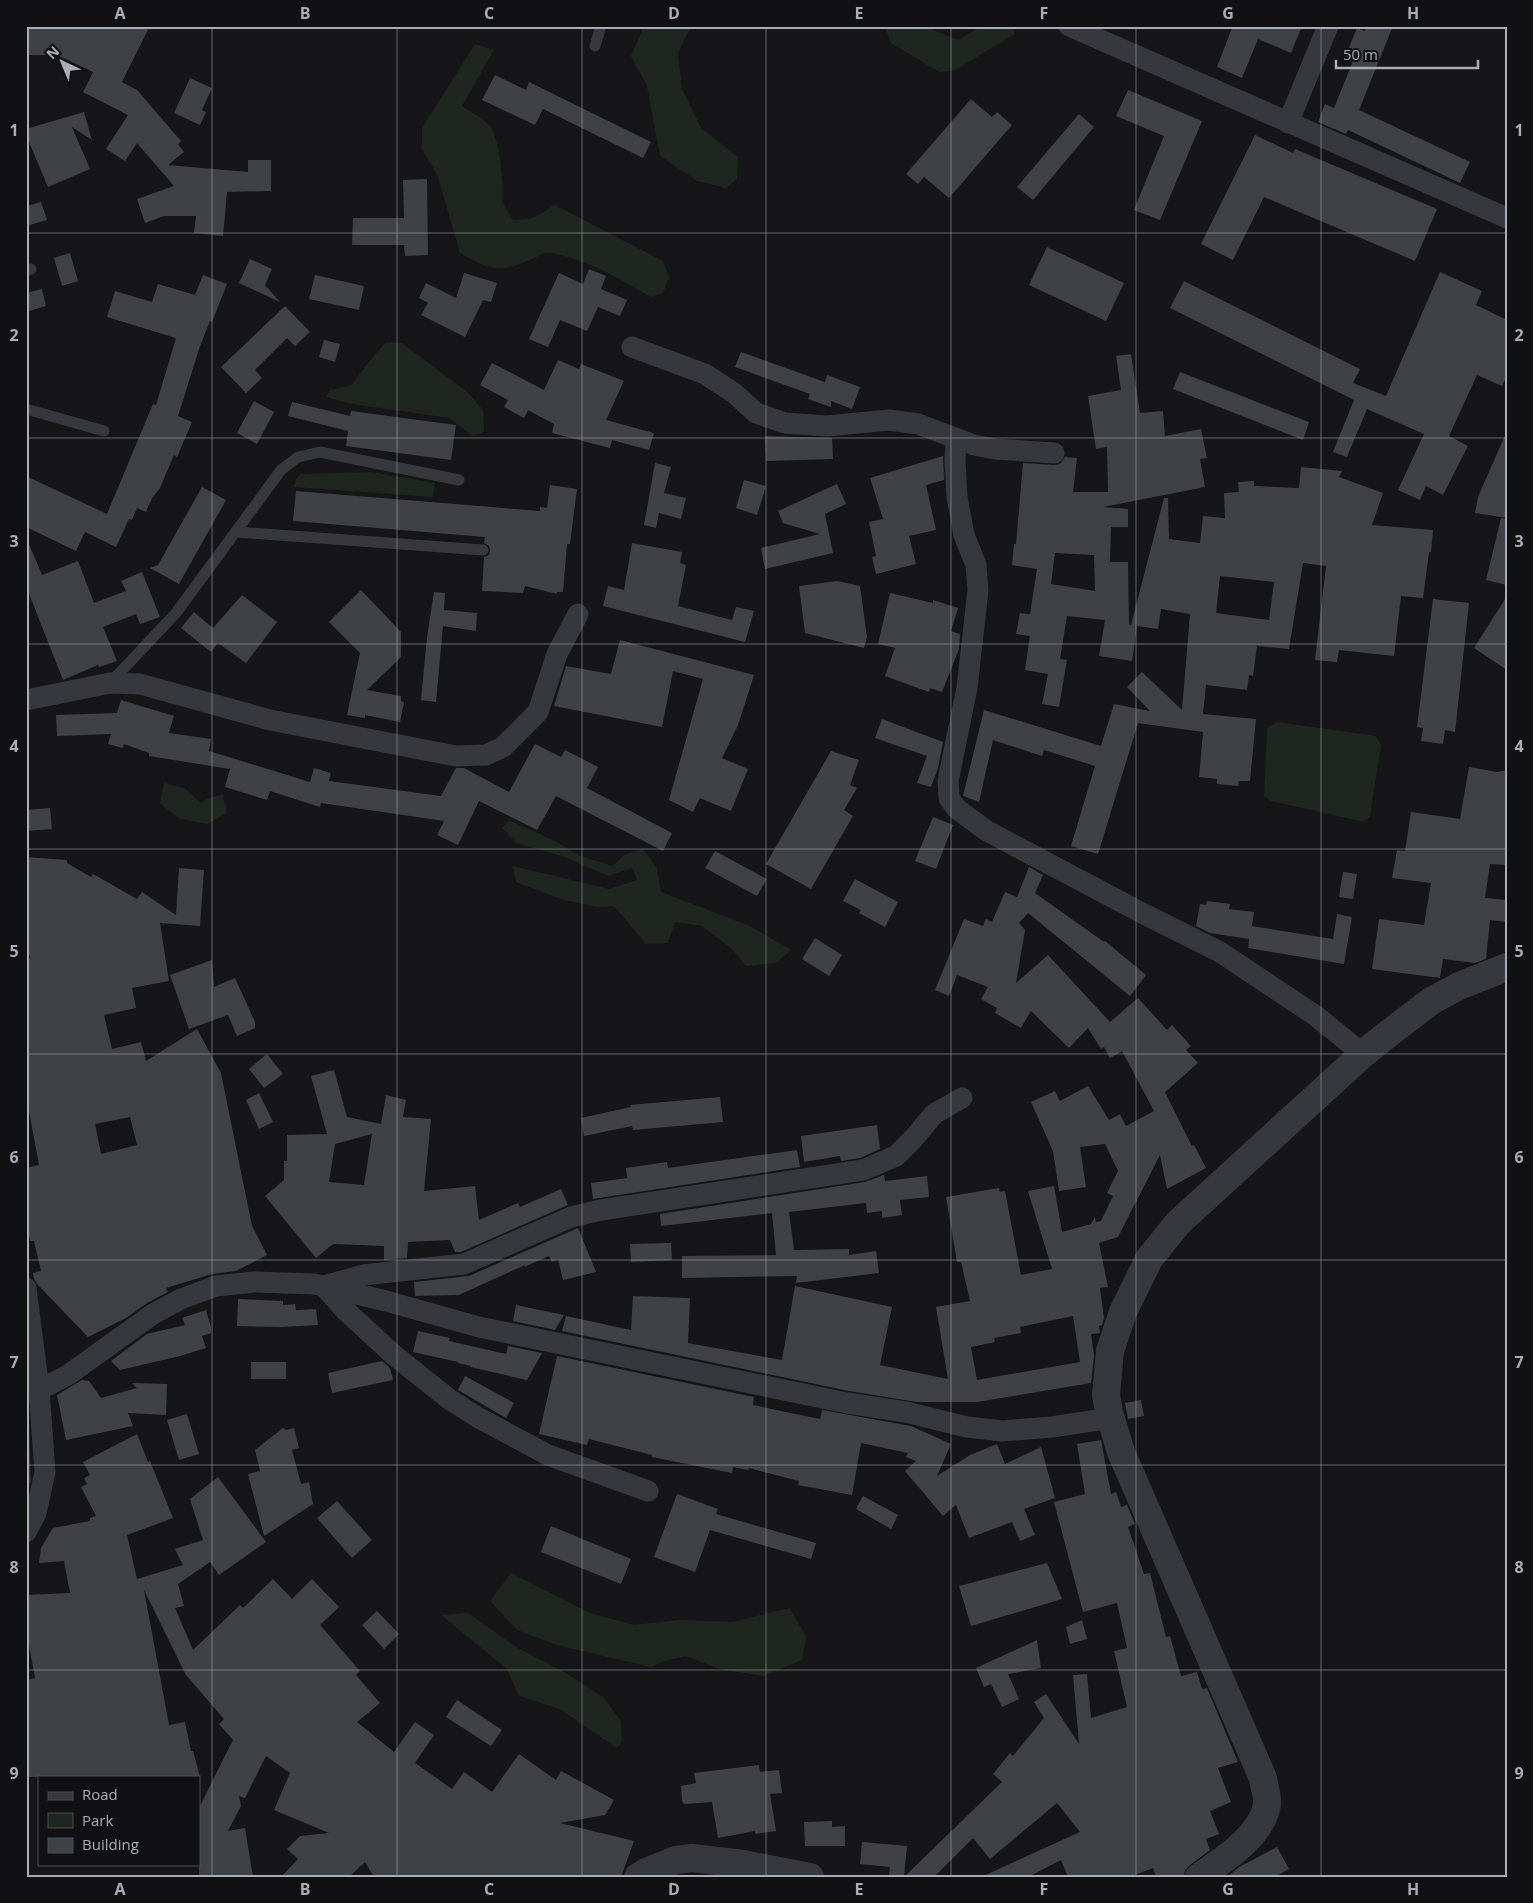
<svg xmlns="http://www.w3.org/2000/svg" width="1533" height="1903" font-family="'Open Sans',sans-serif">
<rect width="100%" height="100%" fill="#161618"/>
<g fill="#1e261f">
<polygon points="644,26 691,26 678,53 682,89 701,128 738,157 737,179 726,188 697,181 660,156 647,86 631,56"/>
<polygon points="885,26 923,26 958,40 982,26 1013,26 1015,34 955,70 939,72 891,43"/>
<path d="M475 44 494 50 462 106C470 112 483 118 490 126 499 136 505 189 502 202L513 220 533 218 555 205 663 261 669 277 663 293 651 297C619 279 586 258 549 253 544 252 537 257 532 259 500 274 489 270 460 253L437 174 422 150V128Z"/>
<polygon points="386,342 402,343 466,391 483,410 484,432 473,436 449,418 352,404 326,397 330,390 352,385 367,364"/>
<polygon points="372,472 435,483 433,497 294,487 296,479 301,474"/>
<polygon points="1277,722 1376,736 1381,745 1370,816 1364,822 1271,801 1264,796 1267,728"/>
<polygon points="164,783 184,788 201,803 207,799 223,794 227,813 207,824 180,819 160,803"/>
<polygon points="509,820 555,841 580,856 613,866 625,854 643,849 657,868 661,892 750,926 791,950 776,963 746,966 731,948 702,926 675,922 668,943 646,944 614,906 596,907 561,899 516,882 513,866 609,889 637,880 632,868 608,876 565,857 516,843 502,828"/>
<polygon points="511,1573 590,1613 634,1625 679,1620 732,1622 790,1608 806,1637 802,1660 764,1676 719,1669 686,1656 665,1661 650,1667 557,1645 517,1630 490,1601"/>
<polygon points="468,1613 516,1647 564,1672 603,1697 621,1721 622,1742 617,1748 560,1709 519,1696 506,1668 441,1615"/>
</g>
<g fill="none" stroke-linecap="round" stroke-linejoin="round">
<polyline stroke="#2c353c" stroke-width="5.5" points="26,1410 28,1481"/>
</g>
<g fill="#404145" fill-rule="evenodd">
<polygon points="26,26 150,26 122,82 137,90 181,141 178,144 184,152 168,165 248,172 248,160 271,160 271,191 227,192 223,236 194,233 196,216 164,216 145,223 137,199 174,186 137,143 125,161 106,149 128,115 83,92 93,72 57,55 26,55"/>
<polygon points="1228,26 1302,26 1291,53 1258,39 1242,78 1217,67 1232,28"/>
<polygon points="1367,26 1393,26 1359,110 1470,162 1460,183 1348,130 1346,134 1318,122 1325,104 1334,108 1353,61 1345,57 1357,28 1365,31"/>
<polygon points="495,75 526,90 529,82 651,142 643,158 543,109 535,125 482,100"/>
<polygon points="190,78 212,88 202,110 206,112 200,125 174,113"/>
<polygon points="1128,90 1202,121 1160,220 1134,210 1164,136 1116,116"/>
<polygon points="971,99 992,117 997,112 1012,125 949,198 924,177 918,184 906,174"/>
<polygon points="84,112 92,140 72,127 90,169 48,187 26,135 26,129"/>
<polygon points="1079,114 1094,127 1033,200 1017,187"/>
<polygon points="1255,135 1293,153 1295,149 1437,209 1415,261 1264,197 1233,260 1201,244"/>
<polygon points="427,179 428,255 405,256 404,245 352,245 353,218 404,218 403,180"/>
<polygon points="41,202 47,220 26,226 26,206"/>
<polygon points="1047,247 1124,283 1106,321 1029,285"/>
<polygon points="70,253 78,281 62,286 54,258"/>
<polygon points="250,259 272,269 265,285 280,302 239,283"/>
<polygon points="589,269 606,276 601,289 627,300 620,316 598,307 587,331 560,320 548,347 529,339 559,273 583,284"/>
<polygon points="1440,272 1482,291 1476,305 1507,320 1507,375 1502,386 1477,375 1449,436 1468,446 1443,495 1426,486 1420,500 1398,490 1424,434 1367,409 1347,457 1333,452 1354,400 1170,308 1184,281 1360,369 1353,383 1386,396"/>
<polygon points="464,273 497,283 491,302 483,300 465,337 421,315 428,303 419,298 426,283 456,298"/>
<polygon points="203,275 227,284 212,322 210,321 200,346 178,416 192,422 177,457 174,455 160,488 152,498 146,512 137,508 132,520 129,519 116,547 85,532 76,551 26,527 26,476 107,514 153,404 156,405 176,338 107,317 115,291 152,302 158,284 195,295"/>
<polygon points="315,275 364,286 359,310 309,299"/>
<polygon points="42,289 46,306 26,312 26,293"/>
<polygon points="285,306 310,332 295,346 287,338 255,370 262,378 246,393 221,367"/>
<polygon points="324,340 340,344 335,362 319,357"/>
<polygon points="741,352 825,382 827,375 860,387 852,409 831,401 831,407 808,399 810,394 735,367"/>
<path d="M1131 354 1140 413 1163 411 1165 436 1201 429 1207 458 1200 459 1205 487 1103 507 1128 509V527H1111L1110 562H1128L1129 624 1131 625 1164 498H1168L1169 539 1200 543 1203 516 1225 518 1224 493 1239 492 1238 482 1254 481V486L1299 488 1301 467 1342 471 1339 477 1383 493 1372 525 1433 530 1431 552H1429L1423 598 1401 596 1394 656 1339 650 1337 662 1315 660 1326 566 1303 563 1289 649 1257 646 1253 676 1249 675 1247 690 1206 685 1203 714 1256 719 1250 781H1239L1238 786 1217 784V779L1199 777 1203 732 1138 723 1098 854 1071 846 1095 766 1044 750 1042 756 993 740 979 802 963 796 984 710 1101 746 1114 704 1150 711 1127 687 1142 672 1182 710 1190 614 1161 609 1158 629 1137 626 1132 661 1099 656 1105 620 1067 616 1060 659 1067 660 1059 707 1042 704 1048 674 1025 670 1030 636 1016 634 1020 613 1030 614 1037 569 1012 565 1014 544H1016L1023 463 1054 465 1060 464 1065 457 1077 458 1073 492H1108L1107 447 1096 449 1088 396 1121 390 1116 356ZM1055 553 1094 555 1095 591 1051 584ZM1220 576 1274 582 1269 620 1216 613Z"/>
<polygon points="558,360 579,369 581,364 624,381 606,420 654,433 649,450 612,440 610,448 552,433 554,424 528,410 524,418 504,407 508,400 480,385 492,363 544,390"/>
<polygon points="1180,372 1309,422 1303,440 1173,389"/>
<polygon points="254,401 274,412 257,444 237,433"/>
<polygon points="292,402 350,416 351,411 456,425 451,460 346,446 348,431 288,416"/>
<polygon points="1507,431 1507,518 1475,513 1478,497"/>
<polygon points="765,436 832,438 833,459 766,461"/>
<polygon points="943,456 944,480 926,485 936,530 909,536 916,564 876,574 872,557 876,556 869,522 883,519 870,478"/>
<polygon points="655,463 671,467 664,493 686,498 681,519 659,513 656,528 644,525"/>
<polygon points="744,480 766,486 757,515 736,508"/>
<polygon points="837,484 846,504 825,514 833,553 765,569 761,548 820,534 783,523 778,511"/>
<polygon points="550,485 577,489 570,544 567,544 563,592 557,592 557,594 525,586 523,593 482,591 484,557 489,555 490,550 489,546 484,543 485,537 293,521 296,491 540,511 540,507 547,508"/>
<polygon points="202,487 226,500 179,584 150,568 158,565"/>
<polygon points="1501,518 1507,519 1507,585 1486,580"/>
<polygon points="26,537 42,575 78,561 94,603 126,591 121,581 142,572 160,617 140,624 136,614 103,627 117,661 99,667 98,665 63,680 26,586"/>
<polygon points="632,543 682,552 680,563 686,565 678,606 732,620 736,607 754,611 745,642 603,606 608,586 624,590"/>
<polygon points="837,581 860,586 867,637 864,648 805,633 799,586"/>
<polygon points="361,590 401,632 401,657 367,690 401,696 401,701 404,702 400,722 365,715 365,718 347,715 360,653 329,622"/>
<polygon points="434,592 445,593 444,610 477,613 476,631 443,626 436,702 421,700 427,637"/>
<polygon points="890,593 933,603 933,600 958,608 951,631 960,634 959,649 942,692 930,688 929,692 885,676 895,648 878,644"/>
<polygon points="242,595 277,622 246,663 218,643 211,652 181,628 194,612 213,628"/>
<polygon points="1507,596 1507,670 1474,648"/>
<polygon points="1433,599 1469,603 1455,732 1445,730 1443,744 1421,741 1423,728 1417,727"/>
<polygon points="620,640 754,675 738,725 722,758 748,769 731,811 700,798 693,812 669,800 703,679 673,671 662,727 554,706 566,666 611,674"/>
<polygon points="121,700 174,716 169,733 211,739 209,751 310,782 314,768 331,773 329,781 441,796 456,768 464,768 509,792 535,744 561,757 565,750 598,767 587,788 672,833 663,851 556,796 537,830 479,801 458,845 437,835 444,821 321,803 320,807 270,791 267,800 225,787 230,769 149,756 149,753 124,744 123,748 108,744 111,734 57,736 56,715 117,713"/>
<polygon points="882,719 943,742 938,768 931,787 917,783 927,756 875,738"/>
<polygon points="831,751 859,760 850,785 857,788 844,810 853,816 811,889 766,864"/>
<polygon points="1469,767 1497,772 1507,770 1507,865 1490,864 1485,898 1507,900 1507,922 1490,920 1486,959 1475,963 1443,959 1440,978 1372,969 1379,919 1424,925 1431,883 1392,878 1397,850 1405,851 1411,812 1460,819"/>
<polygon points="50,808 52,829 26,831 26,810"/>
<polygon points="933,817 953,825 936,869 915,861"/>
<polygon points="715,851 767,879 757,896 705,868"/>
<path d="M26 857 67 860V863L91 877 93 874 137 899 142 892 176 915 179 868 204 870 200 926 160 923 169 981 132 988 136 1008 104 1015 112 1049 141 1042 146 1061 197 1029 221 1073 252 1226 267 1255 236 1271 212 1274 166 1288 168 1292 147 1303 126 1318 88 1337 38 1285 34 1279 33 1273 41 1271 34 1241H30L26 1223V1168L39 1165 29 1111H26V959L30 958 26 938ZM130 1117 137 1145 101 1154 95 1124Z"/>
<path d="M1029 867 1043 875 1035 893 1104 942 1105 941 1146 975 1130 996 1028 913 1019 923 1025 930 1016 983 1048 955 1110 1022 1138 998 1167 1030 1172 1025 1191 1046 1186 1050 1198 1063 1165 1092 1192 1146 1194 1145 1206 1168 1167 1189 1160 1155 1118 1237 1099 1243 1108 1287 1100 1288 1104 1318 1102 1325 1099 1326 1100 1333 1091 1334 1094 1355 1091 1383 977 1402H917L849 1391 562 1331 566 1316 631 1330 633 1296 690 1298 688 1343 782 1360 795 1286 892 1307 880 1365 948 1379 936 1307 970 1301 961 1262H957L946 1197 999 1188 1000 1192 1005 1191 1021 1275 1052 1269 1028 1191 1054 1186 1062 1232 1091 1224 1095 1217 1096 1222 1101 1221 1113 1196 1107 1193 1118 1171 1105 1144 1080 1147 1086 1187 1059 1191 1053 1151 1031 1102 1055 1091 1060 1101 1088 1086 1109 1120 1120 1114 1126 1126 1154 1111 1122 1051 1110 1058 1104 1047 1101 1049 1088 1028 1069 1048 1031 1011 1021 1028 995 1013 997 1008 981 999 988 987 957 975 949 996 935 990 964 919 983 926 986 919 992 922 1005 892 1017 897ZM1073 1316 1080 1362 977 1380 971 1347 995 1342 994 1338 1021 1333 1020 1327Z"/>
<polygon points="1343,872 1357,874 1353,899 1339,897"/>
<polygon points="855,879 898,902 885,927 859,913 861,910 843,901"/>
<polygon points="1207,901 1230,904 1229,909 1254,912 1252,926 1333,939 1337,914 1352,917 1344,964 1248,948 1249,939 1210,933 1196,926 1200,904 1206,905"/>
<polygon points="815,938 842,955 829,976 802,959"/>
<polygon points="212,960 214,987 235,978 255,1022 255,1028 237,1036 228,1015 189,1029 170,975"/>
<polygon points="267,1054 283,1074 264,1088 249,1069"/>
<path d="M334 1070 347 1117 381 1124 386 1095 406 1100 403 1117 431 1119 424 1191 475 1186 479 1220 518 1203 520 1207 561 1189 568 1205 461 1252H455L450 1240 408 1242 407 1258 384 1260V1246L333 1244 316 1258 265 1196 284 1180V1161H287V1135L327 1134 311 1076ZM372 1134 364 1185 329 1182 335 1144Z"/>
<polygon points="259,1093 273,1122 259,1129 246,1100"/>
<polygon points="720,1097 723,1122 633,1130 632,1126 584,1136 581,1118 631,1107 630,1105"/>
<polygon points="877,1125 880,1149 860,1158 841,1161 840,1156 804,1162 801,1136"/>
<polygon points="797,1150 800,1167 593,1199 591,1183 627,1178 626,1168 667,1162 668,1168"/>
<polygon points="884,1175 885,1181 927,1176 929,1197 900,1200 902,1215 882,1218 882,1211 867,1213 866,1203 789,1212 794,1250 849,1249 849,1255 876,1251 879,1273 796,1283 797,1276 682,1278 682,1256 776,1255 772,1213 661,1226 660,1214 865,1182"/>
<polygon points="578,1228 596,1272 563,1280 558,1259 552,1262 549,1256 524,1267 525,1265 459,1295 415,1296 414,1282 469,1276"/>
<polygon points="671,1243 672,1260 631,1262 630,1244"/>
<polygon points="238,1299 283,1301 283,1305 295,1304 296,1310 316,1309 318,1325 282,1327 237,1326"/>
<polygon points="516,1305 564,1315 555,1330 513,1321"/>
<polygon points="206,1310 211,1327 211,1333 202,1336 206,1348 180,1356 120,1370 111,1361 147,1334 185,1325 182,1318"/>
<polygon points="418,1331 450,1338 449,1341 506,1354 508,1346 542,1353 527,1380 470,1367 471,1366 458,1363 458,1362 413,1352"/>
<polygon points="557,1356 754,1397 753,1405 820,1419 822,1410 911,1426 951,1444 937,1476 970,1455 997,1444 1005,1464 1041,1447 1055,1498 1024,1509 1035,1535 1020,1541 1012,1522 969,1538 956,1505 943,1516 905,1471 916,1461 906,1457 908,1453 861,1443 852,1495 798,1485 799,1481 749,1468 748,1470 733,1467 732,1473 652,1457 652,1455 589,1439 587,1445 539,1434"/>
<polygon points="382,1361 390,1368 393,1380 332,1393 328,1373"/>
<rect x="251" y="1362" width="35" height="17"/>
<polygon points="465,1376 514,1403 506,1418 458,1390"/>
<polygon points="82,1380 89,1381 101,1398 137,1388 132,1383 167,1384 166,1415 128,1413 133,1426 66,1440 57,1395"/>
<polygon points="1141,1400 1144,1416 1128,1419 1125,1403"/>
<polygon points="187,1414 199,1454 179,1460 167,1420"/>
<polygon points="283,1428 286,1430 294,1428 299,1448 292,1450 301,1484 309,1482 313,1504 264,1536 248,1474 260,1471 255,1450"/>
<polygon points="137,1434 148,1462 150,1461 173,1518 127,1535 137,1579 183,1565 175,1549 203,1540 190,1499 218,1477 266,1542 219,1575 210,1562 178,1584 184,1606 175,1608 193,1650 240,1605 243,1608 273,1579 292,1599 312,1579 339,1607 320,1625 360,1671 356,1675 380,1703 357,1722 394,1752 415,1722 434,1735 415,1763 452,1789 464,1772 492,1792 519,1754 556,1780 561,1771 614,1800 605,1815 560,1823 634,1841 621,1877 374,1877 365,1862 349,1877 281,1877 298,1859 287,1849 300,1836 329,1833 274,1810 290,1773 266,1756 245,1798 239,1796 241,1806 228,1831 245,1828 253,1877 199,1877 199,1808 233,1740 219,1724 224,1719 186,1675 144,1590 169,1725 185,1722 191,1751 193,1751 200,1777 26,1777 26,1680 35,1678 26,1630 26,1595 70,1593 64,1561 39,1563 41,1548 53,1528 90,1521 90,1518 96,1516 81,1487 87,1484 84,1478 90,1475 83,1462"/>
<polygon points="1101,1440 1111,1494 1116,1492 1121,1507 1127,1505 1135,1524 1128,1527 1144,1574 1150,1573 1166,1637 1170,1636 1181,1676 1197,1672 1202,1689 1207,1688 1238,1762 1218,1768 1231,1802 1210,1811 1219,1834 1206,1839 1210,1850 1190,1865 1185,1870 1184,1877 1156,1877 1153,1868 1130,1877 1068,1877 1061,1860 1028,1877 981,1877 1080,1832 1057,1803 990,1859 973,1838 934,1877 904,1877 1002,1782 993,1774 1010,1753 1013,1756 1044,1718 1034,1702 1046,1694 1079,1744 1073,1675 1087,1674 1091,1718 1127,1707 1114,1651 1127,1648 1117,1603 1083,1612 1054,1502 1085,1494 1077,1444"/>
<polygon points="677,1494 718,1509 716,1514 816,1543 811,1559 710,1530 695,1572 654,1557"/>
<polygon points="863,1496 898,1515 891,1529 856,1509"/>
<polygon points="337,1501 372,1540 352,1558 317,1518"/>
<polygon points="551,1526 631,1559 621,1584 541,1552"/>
<polygon points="1047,1563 1062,1599 971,1626 959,1586"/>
<polygon points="377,1611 399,1634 384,1649 362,1625"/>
<polygon points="1082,1620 1087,1639 1070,1644 1066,1627"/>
<polygon points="1037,1640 1041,1668 1008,1674 1019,1699 1002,1707 991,1684 984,1687 976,1668"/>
<polygon points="457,1700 502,1730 491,1746 446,1717"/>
<polygon points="759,1765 760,1772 779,1770 782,1793 770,1794 776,1831 755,1834 755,1831 718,1838 712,1802 684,1804 682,1801 681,1786 696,1783 694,1773"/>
<polygon points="832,1821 832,1827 845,1826 845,1846 805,1846 804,1822"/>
<polygon points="862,1842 907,1846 904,1876 889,1875 890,1867 860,1864"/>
<polygon points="1277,1847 1289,1869 1275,1877 1227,1877 1239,1867"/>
</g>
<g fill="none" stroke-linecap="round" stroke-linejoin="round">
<g stroke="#37383d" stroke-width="11">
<polyline points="595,46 601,26"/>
<polyline points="26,271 31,269"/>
<polyline points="26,409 104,431"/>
<polyline points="236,532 483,550"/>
<polyline points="110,683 176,613 281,470 298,457 320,452 459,480"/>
</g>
<g stroke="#37383d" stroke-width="21">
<polyline points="1069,26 1507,218"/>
<polyline points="1288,123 1328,26"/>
<polyline points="632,347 705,374 734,393 756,413 785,423 827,426 889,420 918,424 974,445 995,449 1054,453"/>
<polyline points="956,438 955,461 957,497 964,535 976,565 978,590 967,688 948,781 949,798 957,809 987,831 1144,914 1220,952 1316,1016 1363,1054"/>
<polyline points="26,700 110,683 140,684 270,720 456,756 486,755 503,747 538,712 557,654 578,614"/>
<polyline points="26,1288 39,1390 45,1472 36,1513 26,1532"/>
<polyline points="39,1390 68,1375 153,1314 181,1299 216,1286 254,1282 315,1284 386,1301 479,1327 847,1403 906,1412 967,1427 1002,1431 1052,1427 1111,1418"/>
<polyline points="648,1491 548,1455 477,1417 449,1399 395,1356 345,1310 324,1286 363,1275 464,1264 571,1217 601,1210 863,1170 896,1156 913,1139 934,1114 962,1098"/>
</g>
<g stroke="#37383d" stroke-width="28">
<polyline points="638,1877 646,1872 676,1860 692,1858 743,1864 810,1877"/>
<path d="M1199 1877C1223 1860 1261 1837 1267 1805 1268 1798 1264 1786 1263 1778L1121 1452 1109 1412 1106 1395 1110 1351 1123 1312 1149 1259 1178 1223 1363 1054 1388 1034 1431 1001 1459 986 1507 967"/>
</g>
</g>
<path fill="none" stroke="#a8adb8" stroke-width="1" stroke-opacity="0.55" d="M212 26V1877M397 26V1877M582 26V1877M766 26V1877M951 26V1877M1136 26V1877M1321 26V1877M26 233H1507M26 438H1507M26 644H1507M26 849H1507M26 1054H1507M26 1260H1507M26 1465H1507M26 1670H1507"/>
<rect width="1533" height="1903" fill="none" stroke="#111113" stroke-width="55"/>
<rect x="38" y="1776" width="162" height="90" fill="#111113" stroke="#4d4f55"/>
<rect x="48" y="1792" width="25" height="8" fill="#37383d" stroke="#4d4f55"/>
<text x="82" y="1800" font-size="15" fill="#a8adb8">Road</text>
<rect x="48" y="1813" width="25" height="15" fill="#1e261f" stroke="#4d4f55"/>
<text x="82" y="1826" font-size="15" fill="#a8adb8">Park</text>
<rect x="48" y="1838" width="25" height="15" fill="#404145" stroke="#4d4f55"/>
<text x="82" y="1850" font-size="15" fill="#a8adb8">Building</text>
<g transform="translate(62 62) rotate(316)" stroke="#111113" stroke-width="4" paint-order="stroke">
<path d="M0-4L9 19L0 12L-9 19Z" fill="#a8adb8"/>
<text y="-8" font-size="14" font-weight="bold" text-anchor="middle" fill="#a8adb8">N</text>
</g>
<path d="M1336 60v8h142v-8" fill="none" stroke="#a8adb8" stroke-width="2.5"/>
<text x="1343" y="60" font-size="15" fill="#a8adb8" stroke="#111113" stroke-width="4" paint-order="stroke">50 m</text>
<rect x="28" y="28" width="1478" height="1848" fill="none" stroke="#a8adb8" stroke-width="2"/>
<g font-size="16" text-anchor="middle" font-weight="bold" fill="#a8adb8">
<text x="120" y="19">A</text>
<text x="305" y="19">B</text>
<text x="489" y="19">C</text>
<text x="674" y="19">D</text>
<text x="859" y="19">E</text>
<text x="1044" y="19">F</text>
<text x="1228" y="19">G</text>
<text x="1413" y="19">H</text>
<text x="14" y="136">1</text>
<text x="1519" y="136">1</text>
<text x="14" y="341">2</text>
<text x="1519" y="341">2</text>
<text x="14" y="547">3</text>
<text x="1519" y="547">3</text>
<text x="14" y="752">4</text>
<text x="1519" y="752">4</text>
<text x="14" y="957">5</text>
<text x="1519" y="957">5</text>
<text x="14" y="1163">6</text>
<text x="1519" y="1163">6</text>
<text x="14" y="1368">7</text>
<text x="1519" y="1368">7</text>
<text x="14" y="1573">8</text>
<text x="1519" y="1573">8</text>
<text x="14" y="1779">9</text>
<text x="1519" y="1779">9</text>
<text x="120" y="1895">A</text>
<text x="305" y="1895">B</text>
<text x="489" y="1895">C</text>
<text x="674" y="1895">D</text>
<text x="859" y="1895">E</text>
<text x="1044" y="1895">F</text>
<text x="1228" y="1895">G</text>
<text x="1413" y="1895">H</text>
</g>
</svg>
